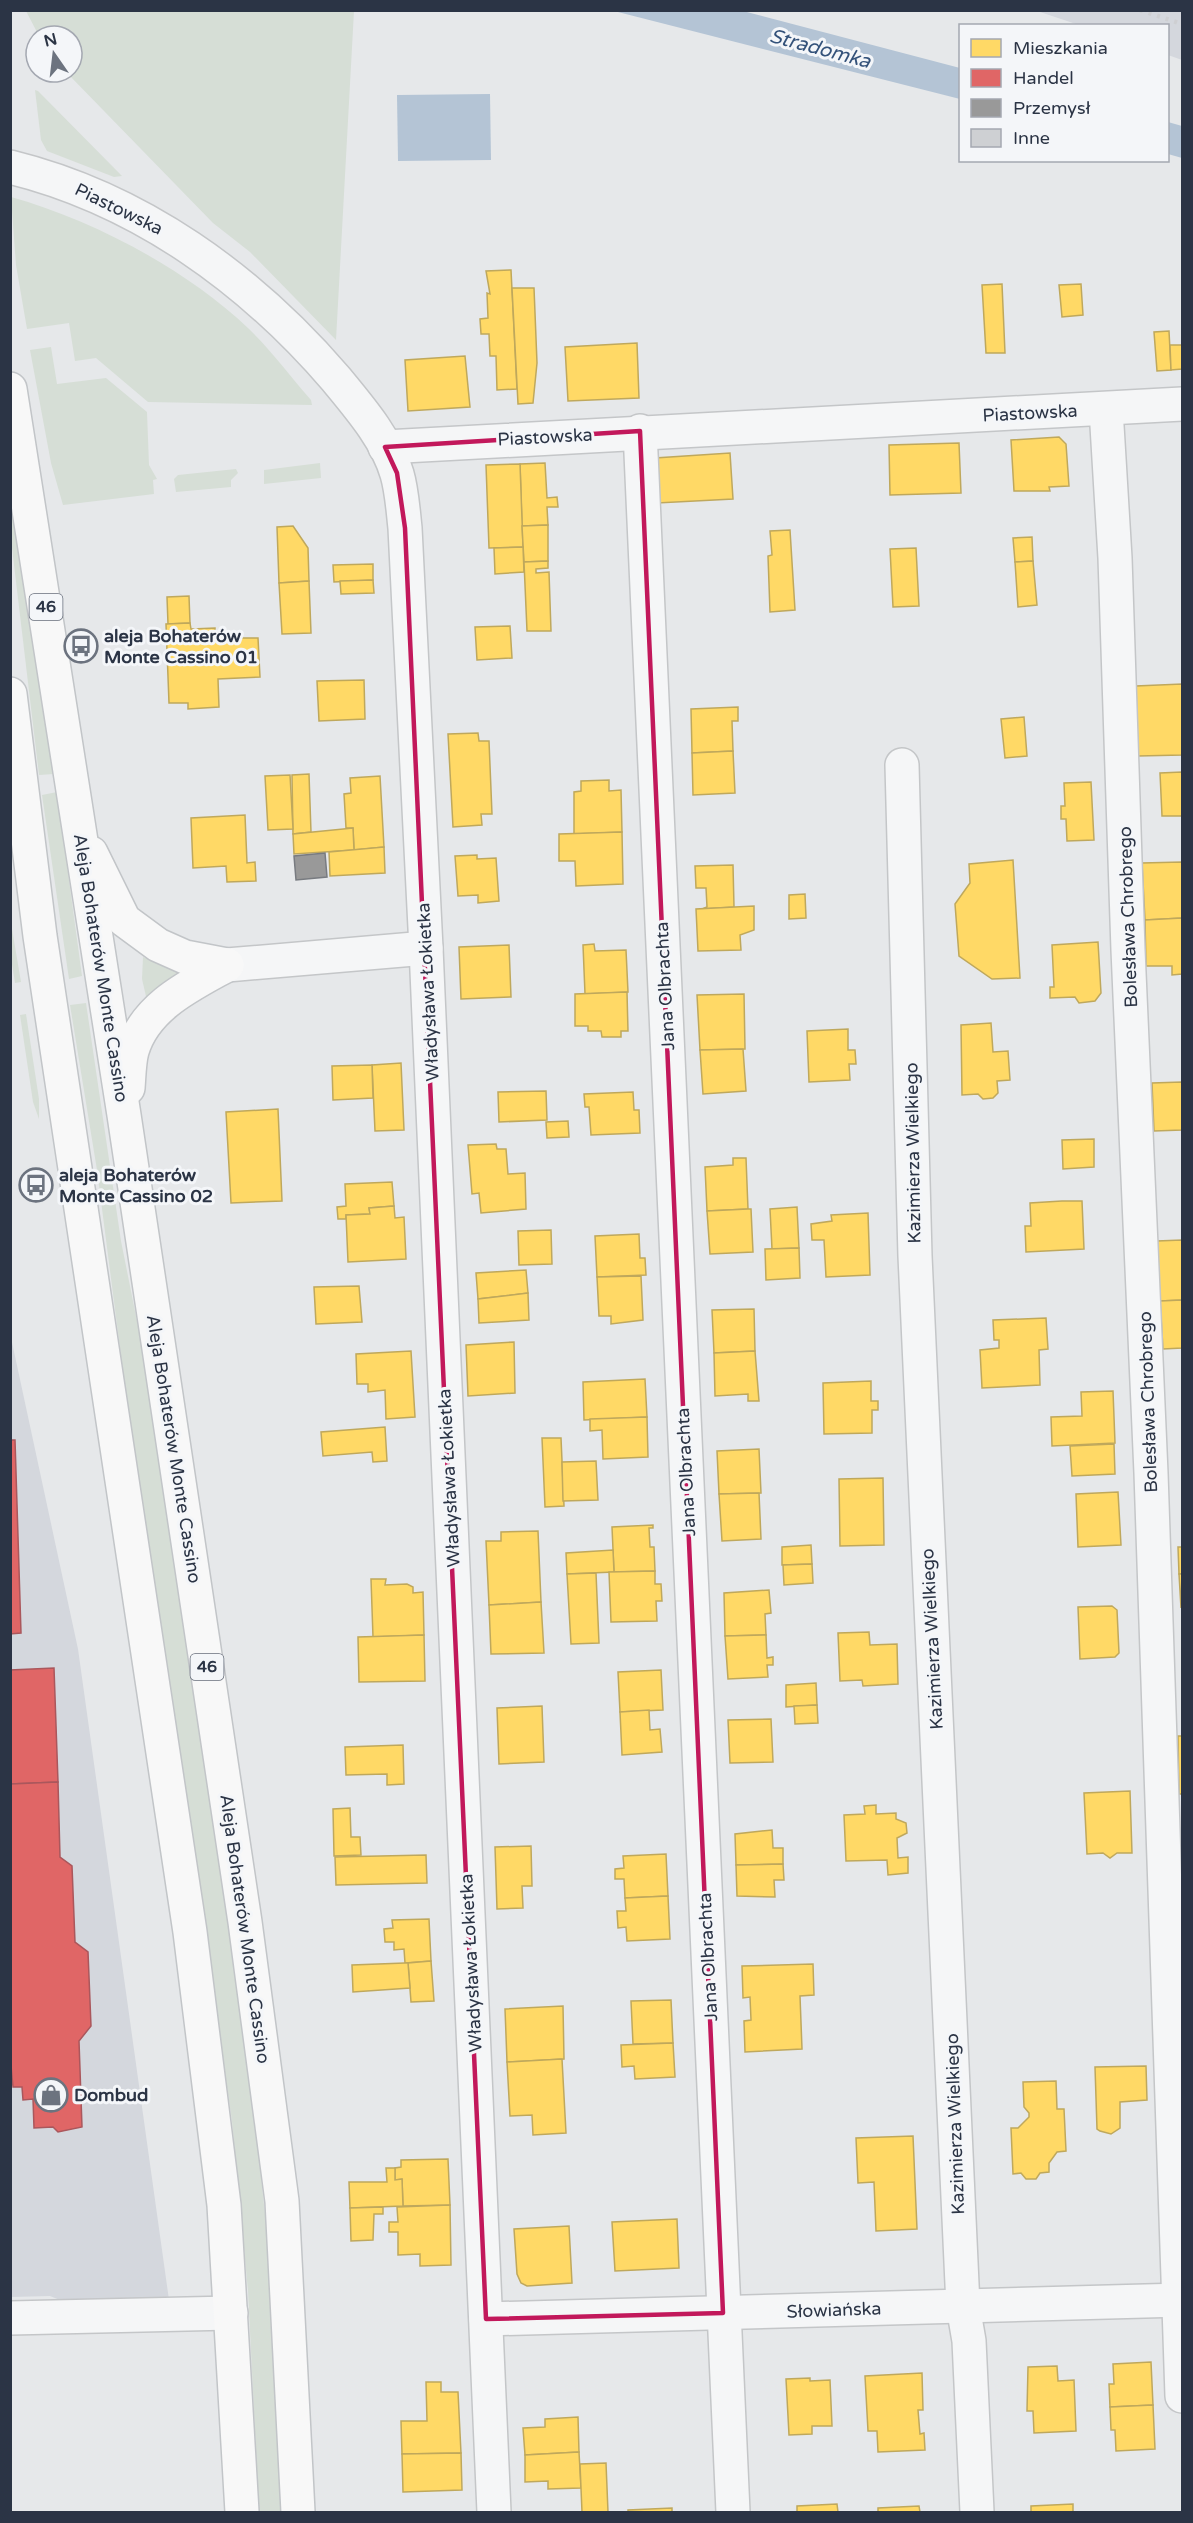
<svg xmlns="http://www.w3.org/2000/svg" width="1193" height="2523" font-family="'Varela Round',sans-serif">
<rect width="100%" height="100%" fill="#e6e8ea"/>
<g fill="#d4d7dd">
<polygon points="1037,11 1182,11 1182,60 1168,55 1168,26 1079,25"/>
<polygon points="10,1333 78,1649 169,2300 67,2303 50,2296 11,2297"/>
</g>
<g fill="#d6ded6">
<polygon points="26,11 354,11 336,340 250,252 213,223 68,74 67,72 72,72 72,36 39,36"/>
<polygon points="35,90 38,91 122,176 114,177 47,151 41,140"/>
<path d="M11 197C93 220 186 269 248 328 271 350 290 376 311 400L312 405 148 402 96 358 75 361 69 323 27 329 16 265Z"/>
<polygon points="51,347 57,384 106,378 147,412 149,465 157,479 153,480 154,494 63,505 51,463 30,350"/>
<polygon points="320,463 321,478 264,484 264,470"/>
<polygon points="236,469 238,473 231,480 231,487 176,492 174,479 178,475"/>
<polygon points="10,489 54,774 39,775 12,548"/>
<polygon points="57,792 82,976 69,979 42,795"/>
<polygon points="11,923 21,982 15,983 11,958"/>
<polygon points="143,957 186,975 148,1005 142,979"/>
<polygon points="86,1003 121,1241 138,1326 246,2037 269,2251 282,2512 259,2512 248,2291 232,2121 128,1410 97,1170 70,1005"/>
<polygon points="26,1014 39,1099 39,1119 33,1102 20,1015"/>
</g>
<g fill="#b4c4d5">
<polygon points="614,11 743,11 960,68 960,99"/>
<polygon points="490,94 491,160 398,161 397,95"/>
<polygon points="1168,122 1182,126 1182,158 1168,154"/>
</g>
<g fill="#ffd966" stroke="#bfa85c" stroke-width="1.5">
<polygon points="511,270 517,389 497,390 496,356 490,356 489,334 481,334 480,319 488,318 487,293 490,294 486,271"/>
<polygon points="1002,284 1005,353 986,353 982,285"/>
<polygon points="1081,284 1083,315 1062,317 1059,285"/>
<polygon points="512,288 534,288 537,363 533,403 518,404"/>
<polygon points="1169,331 1171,370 1157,371 1154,332"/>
<polygon points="637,343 639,398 568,401 565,347"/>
<polygon points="1170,345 1182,345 1182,369 1171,370"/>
<polygon points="465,356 470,407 408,411 405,360"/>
<polygon points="1059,437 1066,444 1069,486 1049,487 1050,491 1014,491 1011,440"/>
<polygon points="959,443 961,493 890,495 889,445"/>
<polygon points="730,453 733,499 657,503 655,458"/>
<polygon points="545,463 547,498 557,497 558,507 547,507 548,525 522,526 520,464"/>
<polygon points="520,464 523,547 489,548 486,465"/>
<polygon points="548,525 548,561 524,562 522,526"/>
<polygon points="293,526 308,548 309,581 279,583 277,527"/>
<polygon points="790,530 795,610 770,612 768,556 772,555 770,531"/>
<polygon points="1032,537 1033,561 1015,562 1013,538"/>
<polygon points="523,547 524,572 495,574 494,548"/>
<polygon points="916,548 919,606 893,607 890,549"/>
<polygon points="548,561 548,568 536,569 536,573 549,572 551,631 527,631 524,562"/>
<polygon points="1033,561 1037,605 1018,607 1015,562"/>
<polygon points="373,564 373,580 334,582 333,565"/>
<polygon points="373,580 374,593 341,594 340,581"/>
<polygon points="309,581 311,633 282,634 279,583"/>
<polygon points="189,596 190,623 168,624 167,597"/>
<polygon points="190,623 191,629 215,628 215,634 236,633 237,638 258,638 260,677 218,679 219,707 188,709 188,703 169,703 166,624"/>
<polygon points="510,626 512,658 477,660 475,627"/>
<polygon points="364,680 365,719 319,721 317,681"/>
<polygon points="1182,684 1182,755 1138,756 1136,686"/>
<polygon points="738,707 738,721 732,721 733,751 692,753 691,709"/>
<polygon points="1024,717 1027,756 1005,758 1001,719"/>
<polygon points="478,733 479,741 489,741 492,814 481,814 482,825 453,827 448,734"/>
<polygon points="733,751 735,793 693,795 692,753"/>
<polygon points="1182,772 1182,816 1162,816 1160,773"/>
<polygon points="309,774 311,832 293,834 292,775"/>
<polygon points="290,775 293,829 268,830 265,776"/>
<polygon points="380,776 384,847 354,850 353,828 346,828 344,794 351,793 350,778"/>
<polygon points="609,780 609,791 621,790 622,832 574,834 574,792 581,791 581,781"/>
<polygon points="1091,782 1094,840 1067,841 1066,819 1061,819 1061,806 1065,806 1064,783"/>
<polygon points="245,815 247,863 255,862 256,881 227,882 226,866 193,868 191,818"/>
<polygon points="353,828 354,850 294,854 293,834"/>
<polygon points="622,832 623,884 576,886 575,861 559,861 559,834"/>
<polygon points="384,847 385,873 330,876 329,852"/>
<polygon points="477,855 477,859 496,858 499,901 478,903 478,895 458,896 455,856"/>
<polygon points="1013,860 1020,978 992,979 959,956 955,904 970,883 969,864"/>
<polygon points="1182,862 1182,918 1145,920 1142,863"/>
<polygon points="733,865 734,907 702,909 707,907 706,888 696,888 695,866"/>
<polygon points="805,894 806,918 789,919 789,895"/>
<polygon points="754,906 754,930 740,935 741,950 698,951 696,909"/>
<polygon points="1182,918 1182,974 1172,975 1172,966 1146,966 1145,920"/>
<polygon points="1098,942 1101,993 1095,1001 1079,1003 1075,997 1050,998 1050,987 1054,987 1052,945"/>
<polygon points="594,944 595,951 626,950 628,992 585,994 583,945"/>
<polygon points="509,945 511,997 461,999 459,947"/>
<polygon points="627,992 628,1031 621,1031 621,1037 602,1037 601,1031 588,1031 588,1026 575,1026 575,994"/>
<polygon points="744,994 745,1049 700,1050 697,995"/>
<polygon points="991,1023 993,1052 1008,1051 1010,1080 997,1081 998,1093 993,1098 983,1099 978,1094 962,1095 961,1025"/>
<polygon points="848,1029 848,1050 855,1050 856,1064 849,1064 850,1080 809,1082 807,1031"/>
<polygon points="743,1049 746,1091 703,1094 700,1050"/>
<polygon points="401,1063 404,1130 375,1131 372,1065"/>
<polygon points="372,1065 373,1098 333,1100 332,1066"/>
<polygon points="1182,1082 1182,1130 1154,1131 1152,1083"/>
<polygon points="546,1091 547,1120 499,1122 498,1092"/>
<polygon points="633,1092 634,1110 639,1110 640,1133 591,1135 589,1107 585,1107 584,1094"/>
<polygon points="278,1109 282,1201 231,1203 226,1112"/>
<polygon points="568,1121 569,1137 547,1138 546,1122"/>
<polygon points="1094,1139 1094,1167 1063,1169 1062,1140"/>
<polygon points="496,1144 497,1149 506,1149 508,1174 525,1173 526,1209 481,1213 479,1193 472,1194 468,1145"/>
<polygon points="733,1158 746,1158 748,1209 707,1211 705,1167 733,1165"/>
<polygon points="392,1182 394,1206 369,1208 370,1214 346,1215 346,1219 338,1219 337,1207 346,1206 345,1184"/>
<polygon points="1062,1201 1082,1201 1084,1249 1026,1252 1025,1226 1031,1226 1030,1203"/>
<polygon points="394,1206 395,1218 404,1217 406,1259 348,1262 346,1215 370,1214 369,1208"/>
<polygon points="797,1207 799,1248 772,1249 770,1209"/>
<polygon points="748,1209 751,1209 753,1252 710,1254 707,1211"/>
<polygon points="868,1213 870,1275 826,1277 824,1240 812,1240 811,1224 832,1221 831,1215"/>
<polygon points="551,1230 552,1264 519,1265 518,1231"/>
<polygon points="639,1234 640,1258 645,1258 646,1275 597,1277 595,1236"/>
<polygon points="1182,1240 1182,1300 1160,1301 1157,1241"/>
<polygon points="799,1248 800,1278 766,1280 765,1249"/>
<polygon points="526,1270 528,1293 478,1299 476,1273"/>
<polygon points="641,1276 643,1320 611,1324 611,1316 599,1316 597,1277"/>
<polygon points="359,1286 362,1322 316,1324 314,1287"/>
<polygon points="528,1293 529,1320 479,1323 478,1299"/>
<polygon points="1182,1300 1182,1348 1163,1349 1160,1301"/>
<polygon points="754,1309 755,1351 714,1353 712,1310"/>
<polygon points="1046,1318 1048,1349 1039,1350 1040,1385 982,1388 980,1350 999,1348 999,1340 994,1340 993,1320"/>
<polygon points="514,1342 515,1393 468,1396 466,1345"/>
<polygon points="411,1351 415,1417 386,1419 385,1390 368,1392 368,1384 357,1384 356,1354"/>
<polygon points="755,1351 759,1401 748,1401 748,1394 715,1396 714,1353"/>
<polygon points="645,1379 647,1417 584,1420 583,1382"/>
<polygon points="871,1381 871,1401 878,1401 878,1410 872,1410 872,1433 824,1434 823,1383"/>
<polygon points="1113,1391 1115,1443 1052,1446 1051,1417 1082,1416 1081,1392"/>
<polygon points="647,1417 648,1457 603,1459 602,1430 590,1431 590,1419"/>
<polygon points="385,1427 387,1461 373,1462 372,1452 323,1456 321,1432"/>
<polygon points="542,1438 561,1438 564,1506 545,1507"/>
<polygon points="1114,1444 1115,1474 1072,1476 1070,1446"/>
<polygon points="759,1449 761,1493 719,1494 717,1451"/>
<polygon points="596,1461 598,1500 563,1501 562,1462"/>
<polygon points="883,1478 884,1545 840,1546 839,1479"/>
<polygon points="1118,1492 1121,1545 1078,1547 1076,1494"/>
<polygon points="759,1493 761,1539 722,1541 719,1494"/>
<polygon points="653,1525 653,1528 649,1528 650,1547 654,1547 655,1571 614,1572 612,1527"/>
<polygon points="538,1531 541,1602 489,1605 486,1541 501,1541 501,1532"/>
<polygon points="811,1545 812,1564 782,1565 782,1547"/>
<polygon points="1178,1547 1182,1547 1182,1574 1179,1574"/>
<polygon points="613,1550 614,1572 567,1574 566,1553"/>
<polygon points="812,1564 813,1583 784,1585 783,1565"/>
<polygon points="655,1571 655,1584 661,1584 662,1601 656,1601 657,1621 611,1622 609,1572"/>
<polygon points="596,1573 599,1643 571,1644 567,1574"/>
<polygon points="1179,1574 1182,1574 1181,1608"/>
<polygon points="371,1579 386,1579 385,1585 407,1584 413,1587 413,1593 423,1592 424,1635 373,1637"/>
<polygon points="769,1590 771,1613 765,1614 766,1635 725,1636 724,1593"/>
<polygon points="541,1602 544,1653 491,1654 489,1605"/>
<polygon points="1112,1606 1117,1610 1119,1653 1115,1657 1080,1659 1078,1607"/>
<polygon points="869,1632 870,1645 897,1644 898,1684 863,1686 862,1680 840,1681 838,1633"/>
<polygon points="424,1635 425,1681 359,1682 358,1637"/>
<polygon points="766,1635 767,1658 773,1657 773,1665 767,1665 768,1677 728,1679 725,1636"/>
<polygon points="661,1670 663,1710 620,1712 618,1672"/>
<polygon points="816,1683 817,1705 786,1707 786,1685"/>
<polygon points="817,1705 818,1723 795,1724 794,1706"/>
<polygon points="542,1706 544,1762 499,1764 497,1708"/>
<polygon points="649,1710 650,1730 660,1729 662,1752 622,1755 620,1712"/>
<polygon points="771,1719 773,1762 730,1763 728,1720"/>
<polygon points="1178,1736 1182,1736 1182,1794 1179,1794"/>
<polygon points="403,1745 404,1784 387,1785 387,1774 346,1775 345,1747"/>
<polygon points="1130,1791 1132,1853 1117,1853 1110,1858 1103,1853 1087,1854 1084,1793"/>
<polygon points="876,1805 876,1814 896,1813 896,1819 906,1823 907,1833 897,1838 898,1858 908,1857 908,1873 888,1875 887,1860 846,1861 844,1815 865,1814 864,1806"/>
<polygon points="350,1808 351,1837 360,1837 361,1855 334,1856 333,1809"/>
<polygon points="772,1830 773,1848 783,1848 783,1864 736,1865 735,1834"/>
<polygon points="531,1846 532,1886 522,1886 523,1908 497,1909 495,1847"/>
<polygon points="666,1854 668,1896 625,1898 624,1879 615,1879 615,1869 624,1868 623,1856"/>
<polygon points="426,1855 427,1883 336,1885 335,1857"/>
<polygon points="783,1864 784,1880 774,1880 775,1897 737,1896 736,1865"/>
<polygon points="668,1896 670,1939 627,1941 626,1927 618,1928 617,1911 626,1911 625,1898"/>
<polygon points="429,1919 431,1961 405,1963 404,1949 394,1950 394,1942 385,1942 384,1929 393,1928 392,1920"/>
<polygon points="431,1961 434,2001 411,2002 408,1963"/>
<polygon points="405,1963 408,1963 410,1988 353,1992 352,1965"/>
<polygon points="813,1964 814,1995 800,1996 802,2049 745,2052 744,2021 751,2020 750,1997 743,1998 742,1966"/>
<polygon points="671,2000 673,2043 633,2044 631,2001"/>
<polygon points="563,2006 564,2059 507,2062 505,2009"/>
<polygon points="673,2043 675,2077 635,2079 634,2066 622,2067 621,2045"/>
<polygon points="562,2059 566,2133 533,2135 532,2115 510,2116 507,2062"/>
<polygon points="1146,2066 1147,2100 1120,2102 1120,2128 1111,2134 1100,2131 1097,2129 1095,2067"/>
<polygon points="1056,2081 1057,2109 1064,2109 1066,2151 1057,2152 1049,2163 1049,2172 1040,2173 1036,2179 1026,2179 1021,2173 1013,2174 1011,2128 1018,2128 1029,2117 1029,2113 1024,2107 1023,2082"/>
<polygon points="913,2136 917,2229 876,2231 874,2182 858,2183 856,2138"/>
<polygon points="448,2159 450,2205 403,2206 402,2179 395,2180 395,2168 401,2167 401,2160"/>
<polygon points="386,2168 395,2168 395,2180 402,2179 403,2206 350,2208 349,2182 387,2182"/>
<polygon points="450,2205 451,2265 420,2266 420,2254 398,2255 398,2232 389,2232 389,2222 398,2222 397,2207"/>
<polygon points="383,2207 383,2214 374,2214 373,2240 351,2241 350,2208"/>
<polygon points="677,2219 679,2268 615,2271 612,2222"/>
<polygon points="569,2226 572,2283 527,2286 521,2283 517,2274 514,2229"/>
<polygon points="1151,2362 1153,2405 1110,2407 1109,2384 1114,2384 1113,2364"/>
<polygon points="1057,2366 1058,2381 1074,2380 1076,2431 1034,2433 1033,2411 1027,2411 1028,2367"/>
<polygon points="922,2373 923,2410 918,2410 920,2434 924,2433 925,2450 878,2452 877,2431 868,2431 865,2376"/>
<polygon points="810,2378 810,2381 830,2380 832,2426 812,2426 812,2434 789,2435 786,2379"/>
<polygon points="426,2382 441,2382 441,2392 458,2392 461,2453 402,2454 401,2421 427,2421"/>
<polygon points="1153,2405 1155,2449 1116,2451 1115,2430 1111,2430 1110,2407"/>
<polygon points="578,2417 579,2452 525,2455 523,2428 545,2427 545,2419"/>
<polygon points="579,2452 581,2488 548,2489 548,2481 525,2482 525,2455"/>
<polygon points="461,2453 462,2490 403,2492 402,2454"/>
<polygon points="606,2463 608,2512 582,2512 580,2464"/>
<polygon points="837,2504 838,2512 797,2512 797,2506"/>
<polygon points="1073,2504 1073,2512 1031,2512 1031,2506"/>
<polygon points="919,2506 920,2512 878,2512 878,2508"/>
<polygon points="672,2508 672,2512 628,2512 628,2510"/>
</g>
<g fill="#e06666" stroke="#aa575c" stroke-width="1.5">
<polygon points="10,1440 15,1440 21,1633 10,1634"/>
<polygon points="54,1668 58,1782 10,1784 10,1670"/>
<polygon points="58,1782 60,1857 72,1866 75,1942 88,1952 91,2026 79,2041 82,2127 58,2132 53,2127 34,2128 33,2099 23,2100 22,2087 13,2087 10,2055 10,1784"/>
</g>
<polygon fill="#999" stroke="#787b80" stroke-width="1.5" points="325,853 327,877 296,880 294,856"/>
<polygon fill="#ced0d3" points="37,1178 40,1201 35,1203 32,1180"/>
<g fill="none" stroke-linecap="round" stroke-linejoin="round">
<g stroke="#c4c6c8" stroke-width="36">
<g id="minor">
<path d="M10 167C140 199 250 279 336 379 359 407 387 439 397 474 402 491 403 510 405 528L426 948 494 2512"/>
<polyline points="1106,409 1115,558 1128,950 1151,1473 1182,2396"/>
<polyline points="640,431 733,2512"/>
<polyline points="385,447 1182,404"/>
<polyline points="902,765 915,1256 963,2306 969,2341 977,2512"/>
<polyline points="227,965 426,948"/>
<polyline points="10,2318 231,2313"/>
<polyline points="486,2319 1182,2300"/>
</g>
</g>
<g stroke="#c2c5c8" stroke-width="36">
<g id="major">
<polyline points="10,389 124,1115 245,1922 282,2201 298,2512"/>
<polyline points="10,694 40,936 190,1932 224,2205 242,2512"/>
<polyline points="91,853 124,920 158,945 185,957 227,965"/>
<path d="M128 1088C129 1076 129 1062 132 1051 145 1006 191 985 227 965"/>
</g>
</g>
<use href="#minor" stroke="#f5f6f7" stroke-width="33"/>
<use href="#major" stroke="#f8f8f8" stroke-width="33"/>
<polyline stroke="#cecfd2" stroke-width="4.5" stroke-dasharray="3 6" stroke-linecap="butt" points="1140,10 1182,24"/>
</g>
<path fill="none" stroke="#c2185b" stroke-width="4.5" stroke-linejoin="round" d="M640 431 723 2313 486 2319 405 528 397 473 385 447Z"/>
<defs>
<g id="bus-ring" transform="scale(1.725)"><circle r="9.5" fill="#f4f6f9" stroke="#6c737f" stroke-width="1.5"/><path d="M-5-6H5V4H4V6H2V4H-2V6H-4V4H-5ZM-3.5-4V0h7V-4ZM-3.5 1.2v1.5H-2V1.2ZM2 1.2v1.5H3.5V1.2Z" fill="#6c737f"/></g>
<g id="shop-ring" transform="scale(1.725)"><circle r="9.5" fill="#f4f6f9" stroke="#6c737f" stroke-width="1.5"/><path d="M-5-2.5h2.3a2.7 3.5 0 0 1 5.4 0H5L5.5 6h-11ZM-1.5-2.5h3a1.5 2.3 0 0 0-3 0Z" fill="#6c737f"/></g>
</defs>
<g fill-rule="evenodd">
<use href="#bus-ring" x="81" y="646"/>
<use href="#bus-ring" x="36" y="1185"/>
<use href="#shop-ring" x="51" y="2095"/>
</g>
<g text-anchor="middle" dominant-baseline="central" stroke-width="6" stroke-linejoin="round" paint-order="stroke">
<g fill="#f4f6f9" stroke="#676e7b" stroke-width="1.5">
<rect x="29.5" y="594" width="33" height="26" rx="4.5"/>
<rect x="190.5" y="1654" width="33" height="26" rx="4.5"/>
</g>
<g font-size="16" font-weight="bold" fill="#2b3445">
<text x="46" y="607">46</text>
<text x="207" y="1667">46</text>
</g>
<g font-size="18" fill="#2b3445" stroke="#f4f6f9">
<text transform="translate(119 209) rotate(26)">Piastowska</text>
<text transform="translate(1030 413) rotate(-3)">Piastowska</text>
<text transform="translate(545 437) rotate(-3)">Piastowska</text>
<text transform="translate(1128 917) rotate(-92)">Bolesława Chrobrego</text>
<text transform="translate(101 968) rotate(81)">Aleja Bohaterów Monte Cassino</text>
<text transform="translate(665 986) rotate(-93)">Jana Olbrachta</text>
<text transform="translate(428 992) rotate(-93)">Władysława Łokietka</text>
<text transform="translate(913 1153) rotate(-91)">Kazimierza Wielkiego</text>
<text transform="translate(1148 1402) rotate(-92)">Bolesława Chrobrego</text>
<text transform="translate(174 1449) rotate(81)">Aleja Bohaterów Monte Cassino</text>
<text transform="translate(686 1472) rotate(-93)">Jana Olbrachta</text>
<text transform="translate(449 1478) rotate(-93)">Władysława Łokietka</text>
<text transform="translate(932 1639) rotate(-93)">Kazimierza Wielkiego</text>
<text transform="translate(245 1929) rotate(82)">Aleja Bohaterów Monte Cassino</text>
<text transform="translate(708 1957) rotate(-93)">Jana Olbrachta</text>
<text transform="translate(471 1963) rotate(-93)">Władysława Łokietka</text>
<text transform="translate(955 2124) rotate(-92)">Kazimierza Wielkiego</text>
<text transform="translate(834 2310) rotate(-2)">Słowiańska</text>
</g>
<g font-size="18" font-weight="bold" fill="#2b3445" stroke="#f4f6f9" text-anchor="start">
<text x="104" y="636">aleja Bohaterów<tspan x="104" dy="21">Monte Cassino 01</tspan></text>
<text x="59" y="1175">aleja Bohaterów<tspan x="59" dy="21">Monte Cassino 02</tspan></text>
<text x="74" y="2095">Dombud</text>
</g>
<g font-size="20" font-style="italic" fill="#34527a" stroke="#f4f6f9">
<text transform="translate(820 49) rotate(15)">Stradomka</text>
</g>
</g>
<rect width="1193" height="2523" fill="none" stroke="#2b3445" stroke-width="24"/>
<rect x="959" y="24" width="210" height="138" fill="#f4f6f9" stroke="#a4a8b1" stroke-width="1.5"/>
<rect x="971" y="39" width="30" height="18" fill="#ffd966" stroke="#a4a8b1" stroke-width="1.5"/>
<text x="1013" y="54" font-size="18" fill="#2b3445">Mieszkania</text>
<rect x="971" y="69" width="30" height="18" fill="#e06666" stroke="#a4a8b1" stroke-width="1.5"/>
<text x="1013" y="84" font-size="18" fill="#2b3445">Handel</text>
<rect x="971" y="99" width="30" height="18" fill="#999999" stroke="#a4a8b1" stroke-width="1.5"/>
<text x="1013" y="114" font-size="18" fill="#2b3445">Przemysł</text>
<rect x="971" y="129" width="30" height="18" fill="#ced0d3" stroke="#a4a8b1" stroke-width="1.5"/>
<text x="1013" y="144" font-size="18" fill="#2b3445">Inne</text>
<g transform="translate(54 54) rotate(346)"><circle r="28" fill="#f4f6f9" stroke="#a4a8b1" stroke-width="1.5"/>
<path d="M0-4.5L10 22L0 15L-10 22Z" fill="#6c737f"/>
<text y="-9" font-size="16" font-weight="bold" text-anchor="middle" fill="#2b3445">N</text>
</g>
</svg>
